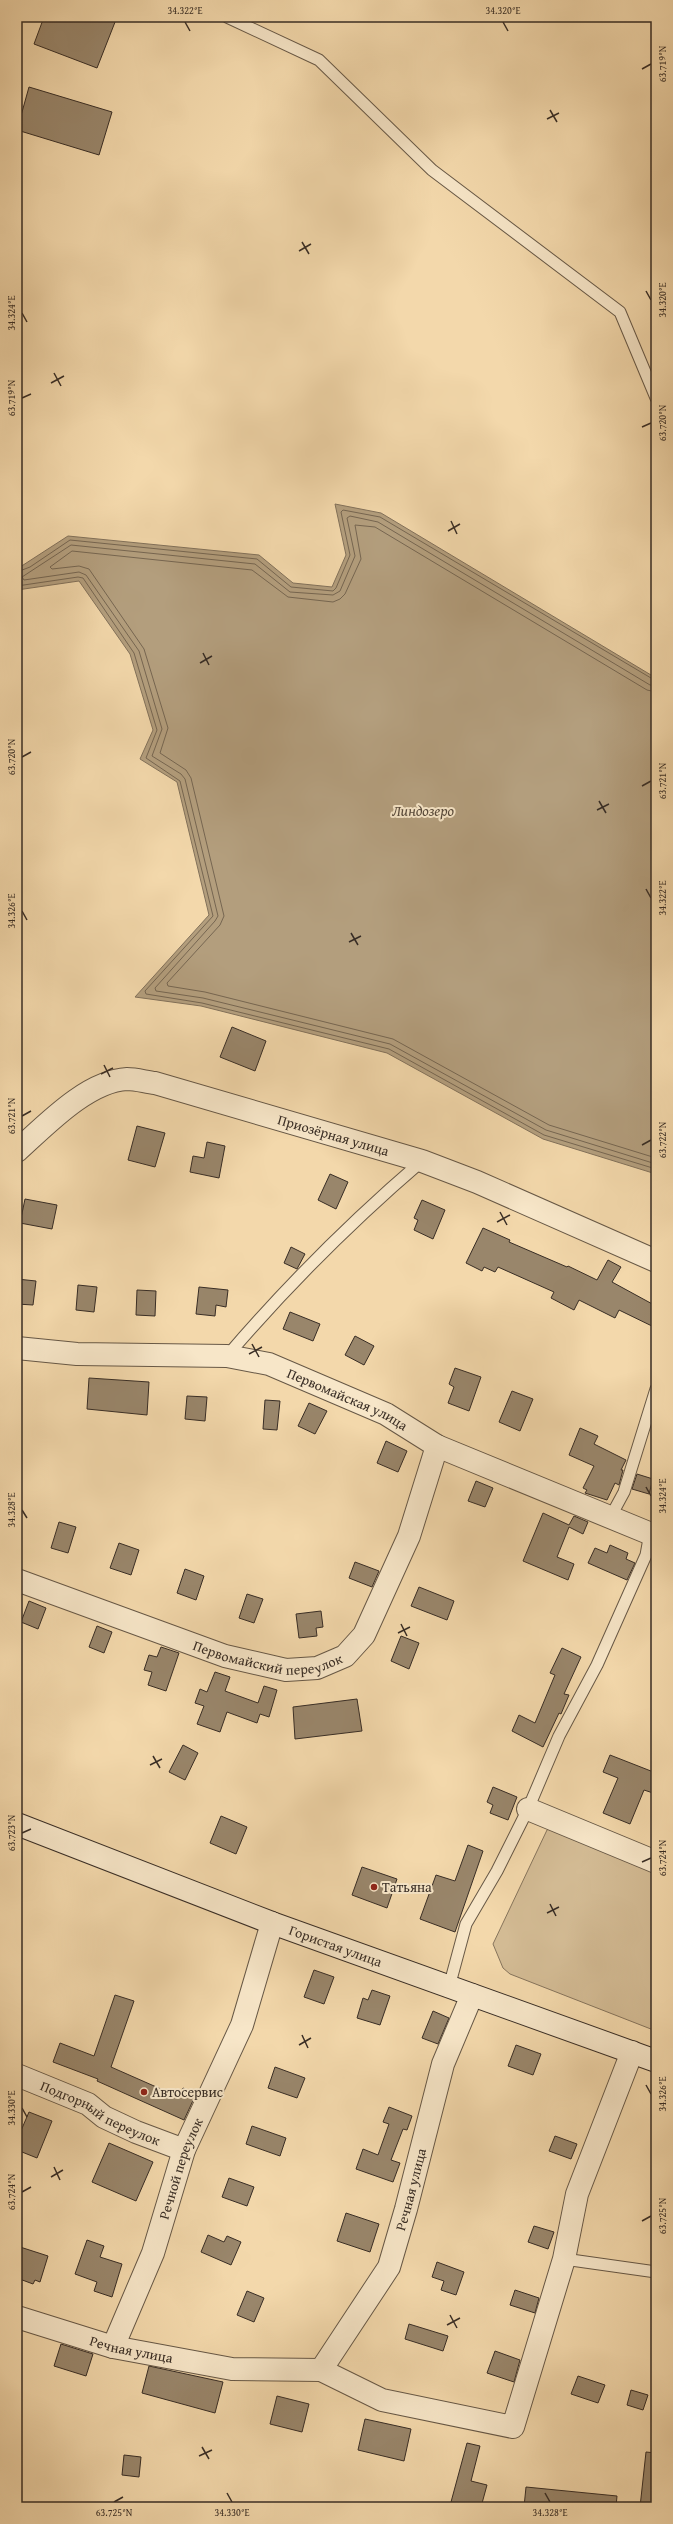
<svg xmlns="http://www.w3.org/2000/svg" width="673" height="2524" font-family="'Gentium Book Plus',serif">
<rect width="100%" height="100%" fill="#f3d8ab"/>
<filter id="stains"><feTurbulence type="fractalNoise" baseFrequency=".005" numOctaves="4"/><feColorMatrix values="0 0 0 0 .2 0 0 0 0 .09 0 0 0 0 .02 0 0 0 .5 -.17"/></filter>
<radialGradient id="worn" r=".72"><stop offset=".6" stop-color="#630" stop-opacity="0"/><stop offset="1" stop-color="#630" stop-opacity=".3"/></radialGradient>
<polygon fill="#d3bb94" stroke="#86745c" points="555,1824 656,1862 656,2031 510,1974 503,1968 493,1944 547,1830"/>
<polygon fill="#b39e7d" stroke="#82715a" points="335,504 381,513 656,678 656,1174 543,1139 387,1053 201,1006 135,997 209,915 177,782 140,759 153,730 130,654 79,581 17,590 17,569 68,536 259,555 293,583 332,587 346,555"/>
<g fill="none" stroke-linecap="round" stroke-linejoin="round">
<g stroke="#766651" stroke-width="1">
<polyline points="17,572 30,567 70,540 257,559 291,587 333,591 336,588 350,555 341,512 343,510 380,517 656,681"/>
<polyline points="17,586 78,577 83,578 134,653 157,730 146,758 180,781 213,916 145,991 146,994 202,1003 389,1049 544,1135 656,1169"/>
<polyline points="656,686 650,685 378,522 350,516 347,518 355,556 340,591 333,595 290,592 255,564 71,545 22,577 24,580 79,572 86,575 139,651 162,729 152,756 181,774 185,779 218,916 215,921 155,988 156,991 203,998 390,1044 546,1130 656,1164"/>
<polyline points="656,692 647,690 375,527 355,525 361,559 345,594 340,599 333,602 288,597 252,570 72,551 50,567 52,569 79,566 89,569 144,649 168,728 160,753 186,770 191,778 224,916 220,925 167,983 168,986 205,992 393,1039 549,1125 656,1158"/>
</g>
</g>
<g fill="#99866b" stroke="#382d25">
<polygon points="44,17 117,17 97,68 34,44"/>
<polygon points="29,87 112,112 99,155 17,130"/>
<polygon points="232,1027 266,1041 255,1071 220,1057"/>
<polygon points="137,1126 165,1133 155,1167 128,1160"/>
<polygon points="207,1142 225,1146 219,1178 190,1172 193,1156 204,1158"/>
<polygon points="330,1174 348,1182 336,1209 318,1200"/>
<polygon points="25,1199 57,1205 52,1229 20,1223"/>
<polygon points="422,1200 445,1210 433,1239 414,1230 418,1220 414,1218"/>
<polygon points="483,1228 510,1240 509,1242 567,1267 568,1266 597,1280 608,1260 621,1267 612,1282 656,1306 656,1328 619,1310 615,1318 579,1300 574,1310 551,1298 554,1292 498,1267 495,1272 484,1267 482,1271 466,1263"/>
<polygon points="291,1247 305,1254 297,1269 284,1263"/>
<polygon points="17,1279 36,1281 33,1305 17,1304"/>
<polygon points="78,1285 97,1287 94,1312 76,1310"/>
<polygon points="199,1287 228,1290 226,1307 216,1305 215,1316 196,1314"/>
<polygon points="137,1290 156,1291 155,1316 136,1315"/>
<polygon points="290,1312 320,1324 313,1341 283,1329"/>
<polygon points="355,1336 374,1346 364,1365 345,1355"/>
<polygon points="455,1368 481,1377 469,1411 448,1403 454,1387 449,1384"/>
<polygon points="89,1378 149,1382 147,1415 87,1409"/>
<polygon points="512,1391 533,1399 520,1431 499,1422"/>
<polygon points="187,1396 207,1397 205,1421 185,1419"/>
<polygon points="265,1400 280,1401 277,1430 263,1429"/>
<polygon points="309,1403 327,1411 315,1434 298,1426"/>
<polygon points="580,1428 598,1436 594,1444 626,1460 621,1470 623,1470 619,1485 615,1483 607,1500 585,1493 587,1490 583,1488 594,1466 569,1455"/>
<polygon points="386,1441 407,1451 398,1472 377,1463"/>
<polygon points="637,1474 653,1479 649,1494 632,1489"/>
<polygon points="476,1481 493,1488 485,1507 468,1501"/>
<polygon points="543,1513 569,1525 574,1516 588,1522 583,1534 569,1527 557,1557 574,1564 568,1580 523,1561"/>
<polygon points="59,1522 76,1527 68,1553 51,1548"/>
<polygon points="119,1543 139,1550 131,1575 110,1568"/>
<polygon points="610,1545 628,1553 626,1559 635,1563 627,1580 588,1563 595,1548 607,1553"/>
<polygon points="355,1562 379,1571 372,1587 349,1578"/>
<polygon points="185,1569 204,1576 196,1600 177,1593"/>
<polygon points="419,1587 454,1601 447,1620 411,1606"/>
<polygon points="247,1594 263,1599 254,1623 239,1618"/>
<polygon points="29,1601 46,1608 38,1629 21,1622"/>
<polygon points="321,1611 323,1627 316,1628 317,1636 299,1638 296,1614"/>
<polygon points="97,1626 112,1632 104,1653 89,1647"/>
<polygon points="401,1636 419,1643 409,1669 391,1661"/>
<polygon points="161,1647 179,1653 166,1691 148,1685 152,1672 144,1670 149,1655 157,1657"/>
<polygon points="562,1648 581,1657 564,1694 569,1695 561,1714 559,1713 543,1747 512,1731 519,1715 535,1723 555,1675 550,1673"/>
<polygon points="215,1672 230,1677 225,1691 258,1703 264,1686 277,1690 269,1717 260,1714 257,1723 227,1712 220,1732 197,1724 204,1706 195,1703 200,1689 207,1692"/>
<polygon points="357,1699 362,1731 295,1739 293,1707"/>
<polygon points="183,1745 198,1753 185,1780 169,1772"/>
<polygon points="610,1755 656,1773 656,1794 644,1790 630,1824 603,1813 618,1778 603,1772"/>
<polygon points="493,1787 517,1797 508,1820 490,1813 493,1805 487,1802"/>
<polygon points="221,1816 247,1827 236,1854 210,1843"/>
<polygon points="468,1845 483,1851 455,1932 420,1919 436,1875 455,1881"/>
<polygon points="362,1867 397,1879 387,1908 352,1895"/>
<polygon points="314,1970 334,1977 324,2004 304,1997"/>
<polygon points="372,1990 390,1996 380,2025 357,2018 363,1998 368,2000"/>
<polygon points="115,1995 134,2001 111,2067 179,2097 183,2088 196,2094 184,2120 97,2081 98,2079 53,2062 60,2043 94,2056"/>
<polygon points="433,2011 449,2018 438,2044 422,2038"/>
<polygon points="516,2045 541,2054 533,2075 508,2066"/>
<polygon points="275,2067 305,2078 297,2098 268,2088"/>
<polygon points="389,2107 412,2116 407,2130 403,2129 391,2160 400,2163 393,2182 356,2169 363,2149 378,2155 389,2124 383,2122"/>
<polygon points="29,2112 52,2121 37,2158 17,2150 17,2140"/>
<polygon points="252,2126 286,2138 280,2156 246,2144"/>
<polygon points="555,2136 577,2144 571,2159 549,2151"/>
<polygon points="109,2143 153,2162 136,2201 92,2182"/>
<polygon points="229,2178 254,2187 247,2206 222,2197"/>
<polygon points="346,2213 379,2224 370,2252 337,2241"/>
<polygon points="534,2226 554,2232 548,2249 528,2242"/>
<polygon points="208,2235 224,2242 227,2236 241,2242 231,2265 201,2252"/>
<polygon points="87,2240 104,2246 100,2257 122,2264 112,2297 94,2291 97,2282 75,2274"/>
<polygon points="17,2246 48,2256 40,2282 35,2280 33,2284 17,2278"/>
<polygon points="437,2262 464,2272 456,2295 441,2290 444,2281 432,2277"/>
<polygon points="515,2290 539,2298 535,2313 510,2305"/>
<polygon points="247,2291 264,2298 254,2322 237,2315"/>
<polygon points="409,2324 448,2336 443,2351 405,2339"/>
<polygon points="61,2344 93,2354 86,2376 54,2366"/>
<polygon points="495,2351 520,2360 514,2382 487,2373"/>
<polygon points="149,2366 223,2382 215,2413 142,2393"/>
<polygon points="578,2376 605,2385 598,2403 571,2394"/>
<polygon points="631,2390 648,2395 643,2410 627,2405"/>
<polygon points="277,2396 309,2404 302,2432 270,2424"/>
<polygon points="365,2419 411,2429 404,2461 358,2450"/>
<polygon points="467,2443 480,2446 471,2481 487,2485 481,2507 470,2507 451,2502"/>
<polygon points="646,2452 656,2453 656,2507 640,2507"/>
<polygon points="124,2455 141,2457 139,2477 122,2475"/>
<polygon points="526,2487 617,2496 616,2507 524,2507"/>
</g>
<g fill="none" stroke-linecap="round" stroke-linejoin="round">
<g stroke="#675846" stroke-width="13">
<g id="lane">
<polyline points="227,17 319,60 432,170 620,312 656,398"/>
<path d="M227 1356C287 1286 352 1221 422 1161"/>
<polyline points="611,1516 624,1492 656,1389"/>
<polyline points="449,1987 466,1924 497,1871 528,1809 559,1736 597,1665 646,1555 650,1533"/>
<polyline points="564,2259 656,2272"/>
</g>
</g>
<g stroke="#675846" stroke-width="24">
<g id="street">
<path id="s1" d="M17 1151C45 1126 87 1081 127 1079 136 1079 146 1082 155 1083L422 1161 477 1182 656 1261"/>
<path id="s2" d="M17 1348 77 1354 227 1356 269 1364 386 1414 437 1446 656 1536"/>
<path id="s3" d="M17 1580 225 1656 286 1670 317 1668 345 1656 364 1635 409 1536 437 1446"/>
<polyline points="528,1809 656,1862"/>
<path id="s4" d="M17 2075 88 2104 104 2117 136 2132 184 2150"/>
<path id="s5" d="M17 2317 113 2347 232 2369 321 2370 382 2400 513 2427 564 2259 577 2194 632 2052"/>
<path id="s6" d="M113 2347 153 2253 184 2150 242 2025 272 1923"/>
<path id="s7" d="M321 2370 389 2267 406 2209 443 2064 472 1995"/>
</g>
</g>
<g stroke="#382d25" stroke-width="24">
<g id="secondary">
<path id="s8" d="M17 1824 272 1923 656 2061"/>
</g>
</g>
<use href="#lane" stroke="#f7e6c8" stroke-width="11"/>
<use href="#street" stroke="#f7e6c8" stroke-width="22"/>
<use href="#secondary" stroke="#f7e6c8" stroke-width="22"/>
</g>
<path fill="none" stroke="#382d25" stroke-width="1.5" d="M185 22 190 31M503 22 508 31M642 69 651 64M550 110 557 122M547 119 559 113M302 242 309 254M299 251 311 244M646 291 651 300M22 313 27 322M54 373 61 386M51 383 64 376M22 398 31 394M642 427 651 423M451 521 457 534M448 531 460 524M203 653 209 665M200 663 212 656M22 757 31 752M642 786 651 781M599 801 606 813M597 810 609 804M646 889 651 898M22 911 27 920M351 933 358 945M349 942 361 936M104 1065 110 1077M101 1074 113 1068M22 1116 31 1111M642 1145 651 1140M500 1212 507 1225M497 1222 510 1215M252 1344 259 1357M249 1354 262 1347M646 1487 651 1496M22 1510 27 1518M401 1624 407 1636M398 1633 410 1627M153 1756 160 1768M150 1765 162 1759M22 1833 31 1829M642 1862 651 1858M550 1904 556 1916M547 1913 559 1907M302 2035 308 2048M299 2045 311 2038M646 2085 651 2094M22 2108 27 2117M54 2167 60 2180M51 2177 63 2170M22 2192 31 2187M642 2221 651 2216M450 2315 457 2328M447 2325 460 2318M202 2447 209 2459M199 2456 212 2450M227 2493 232 2502M545 2493 550 2502M114 2502 123 2497"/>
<g fill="#8f2418" stroke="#f7e6c8" stroke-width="1.5">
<circle cx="374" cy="1887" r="4"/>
<circle cx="144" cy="2092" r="4"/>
</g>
<g text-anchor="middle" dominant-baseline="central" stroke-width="4" stroke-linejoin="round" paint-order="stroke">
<g font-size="14" fill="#382d25" stroke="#f7e6c8">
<text stroke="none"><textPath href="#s1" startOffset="348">Приозёрная улица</textPath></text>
<text stroke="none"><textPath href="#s2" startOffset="339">Первомайская улица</textPath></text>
<text stroke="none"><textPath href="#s3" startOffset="265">Первомайский переулок</textPath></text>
<text stroke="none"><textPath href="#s8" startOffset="341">Гористая улица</textPath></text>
<text stroke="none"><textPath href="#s4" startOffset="92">Подгорный переулок</textPath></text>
<text stroke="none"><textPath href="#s6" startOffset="191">Речной переулок</textPath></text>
<text stroke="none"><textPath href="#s7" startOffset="204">Речная улица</textPath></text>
<text stroke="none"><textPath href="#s5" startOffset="119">Речная улица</textPath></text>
</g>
<g font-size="14" fill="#382d25" stroke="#f7e6c8" text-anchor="start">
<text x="382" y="1887">Татьяна</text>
<text x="152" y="2092">Автосервис</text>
</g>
<g font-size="15" font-style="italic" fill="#57493b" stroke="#f7e6c8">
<text x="423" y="810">Линдозеро</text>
</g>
</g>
<rect width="673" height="2524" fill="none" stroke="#f3d8ab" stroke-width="44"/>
<rect x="22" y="22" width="629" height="2480" fill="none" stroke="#382d25" stroke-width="1.5"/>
<g font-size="10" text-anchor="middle" fill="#382d25">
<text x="185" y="14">34.322°E</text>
<text x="503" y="14">34.320°E</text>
<text transform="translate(662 64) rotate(-90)" y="4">63.719°N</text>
<text transform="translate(662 300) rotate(-90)" y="4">34.320°E</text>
<text transform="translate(11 313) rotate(-90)" y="4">34.324°E</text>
<text transform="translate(11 398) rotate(-90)" y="4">63.719°N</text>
<text transform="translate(662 423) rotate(-90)" y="4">63.720°N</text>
<text transform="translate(11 757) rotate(-90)" y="4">63.720°N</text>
<text transform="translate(662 781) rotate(-90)" y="4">63.721°N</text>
<text transform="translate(662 898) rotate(-90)" y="4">34.322°E</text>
<text transform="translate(11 911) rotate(-90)" y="4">34.326°E</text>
<text transform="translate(11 1116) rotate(-90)" y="4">63.721°N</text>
<text transform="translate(662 1140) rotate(-90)" y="4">63.722°N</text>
<text transform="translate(662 1496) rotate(-90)" y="4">34.324°E</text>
<text transform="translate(11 1510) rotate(-90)" y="4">34.328°E</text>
<text transform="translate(11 1833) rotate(-90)" y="4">63.723°N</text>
<text transform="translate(662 1858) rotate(-90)" y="4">63.724°N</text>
<text transform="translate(662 2094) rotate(-90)" y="4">34.326°E</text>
<text transform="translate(11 2108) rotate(-90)" y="4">34.330°E</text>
<text transform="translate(11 2192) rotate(-90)" y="4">63.724°N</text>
<text transform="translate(662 2216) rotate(-90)" y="4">63.725°N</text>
<text x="114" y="2516">63.725°N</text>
<text x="232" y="2516">34.330°E</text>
<text x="550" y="2516">34.328°E</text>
</g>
<rect width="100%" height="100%" filter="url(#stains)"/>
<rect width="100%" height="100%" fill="url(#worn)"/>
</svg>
